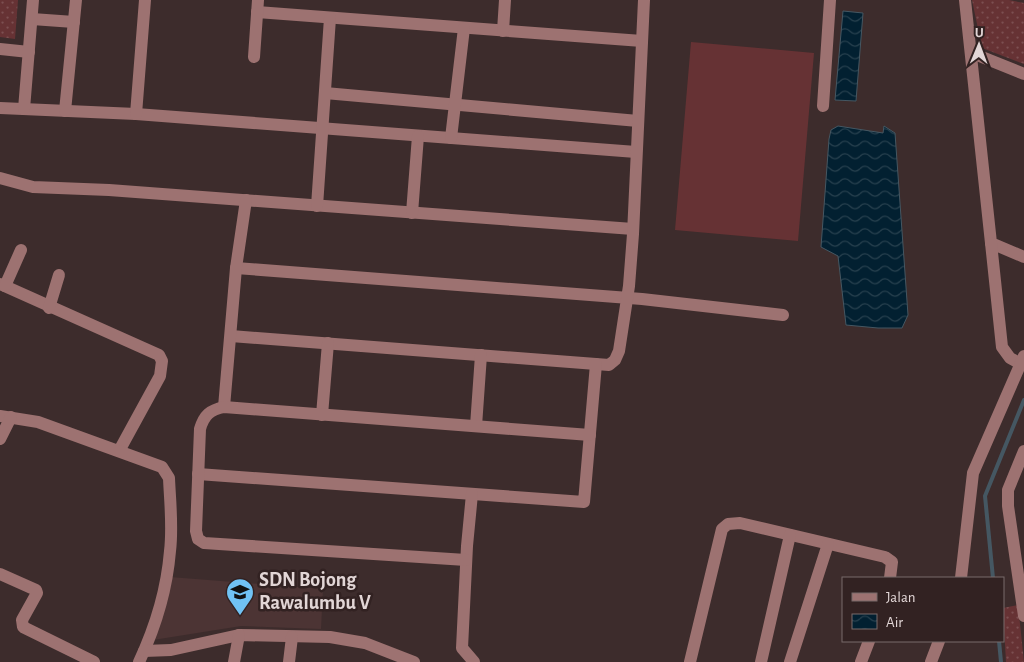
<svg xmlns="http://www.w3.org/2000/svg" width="1024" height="662" font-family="'Alegreya Sans',sans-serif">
<defs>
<pattern id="grass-dots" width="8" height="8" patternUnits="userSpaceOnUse" patternTransform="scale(1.25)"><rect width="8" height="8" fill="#663234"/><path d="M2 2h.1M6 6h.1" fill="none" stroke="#7c4f51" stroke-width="1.8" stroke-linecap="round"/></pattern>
<pattern id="water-waves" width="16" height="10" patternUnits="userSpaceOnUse" patternTransform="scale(1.25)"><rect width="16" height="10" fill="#022031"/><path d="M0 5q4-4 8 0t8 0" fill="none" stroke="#27404e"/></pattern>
</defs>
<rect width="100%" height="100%" fill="#3d2c2c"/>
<polygon fill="#4c3434" points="170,577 323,589 321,629 241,626 153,640"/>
<g fill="url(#grass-dots)">
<polygon points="0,0 18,0 15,39 0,37"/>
<polygon points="972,0 1009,0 1024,3 1024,64 982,48"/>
<polygon points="1018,605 1024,662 1006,662 1003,608"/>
</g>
<polygon fill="#663234" points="691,42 814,53 798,241 675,230"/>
<g fill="url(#water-waves)" stroke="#455762">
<polygon points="843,11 863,13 856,101 835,100"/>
<polygon points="838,126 883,133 884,126 895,133 908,315 902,328 878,328 846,325 838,256 821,247 829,139 831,130"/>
</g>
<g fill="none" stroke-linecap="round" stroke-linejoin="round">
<g stroke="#455762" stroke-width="4">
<polyline points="993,578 985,496 1024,400"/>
<polyline points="999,641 1001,662"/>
</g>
<g stroke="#9d7271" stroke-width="12">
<polyline points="965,0 991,243 1024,257"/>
<polyline points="257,12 642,41"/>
<polyline points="32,19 74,22"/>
<polyline points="503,31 505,0"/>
<polyline points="0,49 29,52"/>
<polyline points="972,53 1024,74"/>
<polyline points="254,57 258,0"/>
<polyline points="325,93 638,121"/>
<polyline points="823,106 830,0"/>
<polyline points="0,108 136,114 636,152"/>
<polyline points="24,109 33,0"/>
<polyline points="65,111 76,0"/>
<polyline points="136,114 145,0"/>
<polyline points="451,138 464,28"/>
<polyline points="0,178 33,187 109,190 633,229"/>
<polyline points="317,206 330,18"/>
<polyline points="412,213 418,136"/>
<polyline points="991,243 1002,347 1010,358 1021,364"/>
<polyline points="236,268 642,299 783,315"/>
<polyline points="0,284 159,355 162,361 160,376 119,451"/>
<polyline points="5,286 21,250"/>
<polyline points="49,308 59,275"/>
<polyline points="231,336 609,365 615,360 619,351 629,286 633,234 644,0"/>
<polyline points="224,407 236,268 246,200"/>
<polyline points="322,415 328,343"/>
<path d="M0 416 38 422 162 467 169 478C170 502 173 527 170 551 167 588 155 628 139 662"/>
<polyline points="476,426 481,355"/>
<polyline points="0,439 11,417"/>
<polyline points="1024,451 1008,490 1008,506 1024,616"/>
<polyline points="198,474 584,502 596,364"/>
<polyline points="472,494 467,546 462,648 474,662"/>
<path d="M466 560 204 543 198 539 196 531 200 429C204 415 210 410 224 407L590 435"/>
<polyline points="0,574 36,590 37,593 22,620 23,627 94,662"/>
<polyline points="961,578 973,473 1024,356"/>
<polyline points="144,651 171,650 239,635 330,637 365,643 414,662"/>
<polyline points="234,662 239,635"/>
<polyline points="289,662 292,637"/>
<polyline points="690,662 722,529 728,524 740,523 885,557 892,562 890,578"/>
<polyline points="761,662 790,535"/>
<polyline points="790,662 828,544"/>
<polyline points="861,662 869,641"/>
<polyline points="931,662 939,641"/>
</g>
</g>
<defs>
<g id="school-pin" transform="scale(1.4375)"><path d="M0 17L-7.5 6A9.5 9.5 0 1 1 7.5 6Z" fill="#70c2f4" stroke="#322222"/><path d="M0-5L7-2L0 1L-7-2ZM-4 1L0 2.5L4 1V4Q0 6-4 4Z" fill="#111"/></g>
</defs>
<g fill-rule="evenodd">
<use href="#school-pin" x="240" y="592"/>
</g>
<g text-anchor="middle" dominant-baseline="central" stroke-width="5" stroke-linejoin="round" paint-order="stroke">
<g font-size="20" font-weight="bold" fill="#e2d6d6" stroke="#322222" text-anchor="start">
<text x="259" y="580">SDN Bojong<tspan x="259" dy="23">Rawalumbu V</tspan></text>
</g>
</g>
<rect x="842" y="577" width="162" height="65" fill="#322222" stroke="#786a6a"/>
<rect x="852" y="593" width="25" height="8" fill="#9d7271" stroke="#786a6a"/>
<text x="886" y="602" font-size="15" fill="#e2d6d6">Jalan</text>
<rect x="852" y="614" width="25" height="15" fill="url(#water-waves)" stroke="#786a6a"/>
<text x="886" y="627" font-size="15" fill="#e2d6d6">Air</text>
<g transform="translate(979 45) rotate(1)" stroke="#322222" stroke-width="4" paint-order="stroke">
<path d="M0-4L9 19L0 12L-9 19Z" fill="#e2d6d6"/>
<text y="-8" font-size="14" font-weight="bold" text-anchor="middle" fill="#e2d6d6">U</text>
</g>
</svg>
